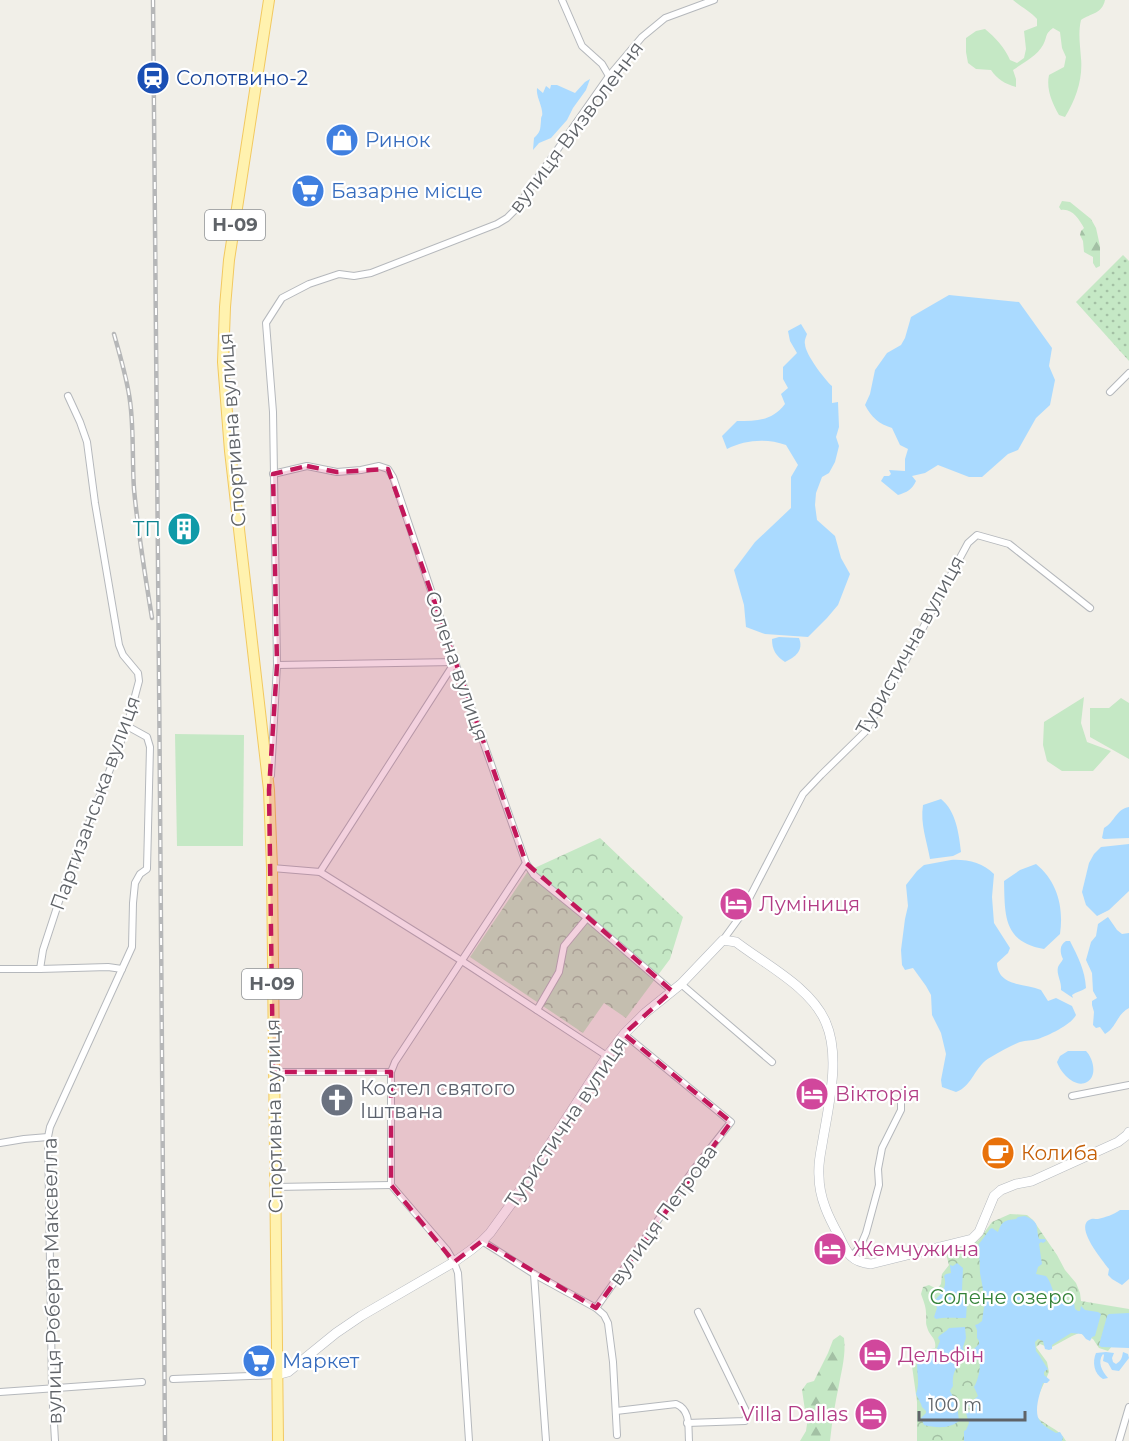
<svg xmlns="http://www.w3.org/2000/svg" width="1129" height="1441" font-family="Montserrat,sans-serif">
<defs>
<pattern id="forest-firs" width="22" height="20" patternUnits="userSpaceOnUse" patternTransform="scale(1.5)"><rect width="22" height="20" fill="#c5e8c5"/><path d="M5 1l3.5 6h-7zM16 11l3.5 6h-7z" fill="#a3c0a4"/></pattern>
<pattern id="park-crowns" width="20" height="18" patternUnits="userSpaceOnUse" patternTransform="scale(1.5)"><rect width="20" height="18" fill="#c5e8c5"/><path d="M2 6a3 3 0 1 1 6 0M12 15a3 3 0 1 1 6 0" fill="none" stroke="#a3c0a4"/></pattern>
<pattern id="garden-dots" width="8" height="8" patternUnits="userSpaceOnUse" patternTransform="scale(1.5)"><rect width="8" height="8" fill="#c5e8c5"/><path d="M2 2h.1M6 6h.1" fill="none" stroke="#a3c0a4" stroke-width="1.8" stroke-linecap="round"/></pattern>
</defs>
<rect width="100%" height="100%" fill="#f1efe8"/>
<g fill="#c5e8c5">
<path d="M1013 0H1105C1102 14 1091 13 1081 20 1078 33 1080 44 1081 58 1083 79 1076 99 1065 117L1059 115C1052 103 1046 89 1049 75L1064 67 1066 57 1062 48 1060 32 1053 28C1044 35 1048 36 1043 45 1037 56 1023 63 1013 70L1016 79V87C1005 84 997 79 991 70L976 69 968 63 966 52V38L976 31 985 29C995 37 1005 48 1010 60L1017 63 1024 58 1026 49 1024 31 1037 26V19C1030 11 1021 7 1013 0Z"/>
<polygon points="1084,697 1081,723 1087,742 1111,751 1093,771 1062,771 1047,761 1043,745 1044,722"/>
<polygon points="1121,698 1129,703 1129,759 1090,737 1090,708 1109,708"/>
<polygon points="175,734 244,735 243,846 177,846"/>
</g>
<g fill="url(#forest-firs)">
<path d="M1062 201 1070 202 1091 219 1096 228 1100 246V266L1096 268 1093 263V257L1084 252 1083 241 1080 235 1081 231 1084 228C1079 219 1072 208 1061 210L1059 207Z"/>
<path d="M840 1335 844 1338C846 1355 842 1368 839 1385 835 1403 832 1422 830 1441H800L806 1431 807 1424 802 1390 807 1383 814 1381 828 1353 833 1340Z"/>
</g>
<g fill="url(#park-crowns)">
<polygon points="600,838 683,917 670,959 626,1018 604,1003 583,1033 470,957 528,871"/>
<path d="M1010 1214 1027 1215 1033 1220 1057 1255 1065 1270 1076 1283 1080 1293 1081 1301 1129 1309V1330L1123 1333 1108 1351 1099 1348 1093 1339 1079 1333 1072 1336 1050 1348 1040 1344 1036 1347 1047 1362 1049 1372 1036 1401V1416C1045 1426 1059 1428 1066 1441H917V1402L912 1366V1354C919 1351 927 1350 935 1348 937 1338 929 1336 927 1327 925 1322 927 1318 926 1313 926 1306 923 1300 921 1294L923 1287 929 1285 937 1289 941 1284 942 1274 949 1265 945 1250 964 1246 978 1241 992 1222Z"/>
</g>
<polygon fill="url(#garden-dots)" points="1123,255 1129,261 1129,361 1076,302"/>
<g fill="#aadaff">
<path d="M590 79 586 90 573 108 567 120 551 138 539 143 533 150 534 138C541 131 540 130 541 121 541 114 543 118 542 111 541 103 536 96 537 88L543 93 546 86 550 89 551 85H557L575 93 585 82Z"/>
<path d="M949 295 1019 302 1052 348 1049 366 1055 380 1050 405 1036 418 1018 450 1008 454 982 477H969L938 465 925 473 912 476 916 481C912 490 907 492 898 495L881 481 884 476H889L891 474 889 470 905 471V459L908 449 900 445 892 428C879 424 871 417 865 405L870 394 875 370 887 353 901 345 905 338 911 317Z"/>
<path d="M801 324 807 334C806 337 804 341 805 344 805 354 825 380 832 386V403L838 402 839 427 836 437 839 446 835 462 829 473 822 477 816 493 815 505 817 520 835 536 841 558 850 574 838 605 827 618 808 637 765 634 746 627 744 605 734 570 755 542 791 508V477L798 465 786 445C766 438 745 440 727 449L722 436 737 421C757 421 772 421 785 404L781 394 788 388 783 379V367L797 353 790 341 788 331Z"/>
<path d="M779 637 799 638C804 651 795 657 785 662 776 656 772 650 772 639Z"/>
<path d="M941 799C956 811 959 834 961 852L953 856 930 859C927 841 920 824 923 805Z"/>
<path d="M1129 807V838L1104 839 1102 838 1104 828C1115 822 1116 809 1129 807Z"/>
<polygon points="1129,844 1129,891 1109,910 1097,916 1086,905 1082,892 1089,863 1094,854 1101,847"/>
<path d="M951 860C967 859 983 863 994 874L992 897 994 923 1010 948 1008 953 997 963C998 987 1025 983 1041 990L1048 1001 1056 998 1072 1006 1076 1015C1071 1025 1049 1035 1038 1039 1032 1041 1026 1040 1020 1042 1010 1046 1000 1052 991 1057 974 1066 973 1086 956 1092L942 1087 941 1080 946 1054 941 1033 932 1015 931 995 926 986 913 968 905 970 902 965 901 950 905 919 908 906 906 885 917 871 924 865Z"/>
<path d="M1036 864C1057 881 1064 907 1060 934L1044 949C1003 942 1005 915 1004 881L1020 870Z"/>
<path d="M1108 917 1117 930 1122 934 1129 933V1008C1117 1014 1116 1028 1105 1034L1100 1027 1096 1028 1093 1025 1094 1012 1092 1005V1001L1097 998 1093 991 1092 973 1086 960 1091 942 1096 936 1098 924Z"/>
<path d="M1066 941H1070C1078 957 1085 970 1086 988 1082 991 1076 992 1072 995L1073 998 1061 990C1062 982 1056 974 1058 967 1059 964 1062 962 1063 959 1060 953 1059 945 1066 941Z"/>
<path d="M1068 1051H1086C1093 1058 1098 1076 1087 1082 1075 1089 1060 1072 1057 1062L1060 1056Z"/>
<path d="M1120 1210H1129V1279L1122 1285 1112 1279 1108 1275 1109 1269C1103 1261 1075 1228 1089 1220 1092 1218 1095 1219 1098 1219 1106 1217 1113 1215 1120 1210Z"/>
<path d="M1025 1216C1041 1223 1035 1226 1039 1239H1045L1046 1241 1043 1243 1041 1242 1039 1244 1042 1264 1038 1267 1036 1274 1046 1276C1056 1288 1051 1308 1074 1303L1075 1309 1078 1311H1080L1081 1306 1085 1310 1098 1312 1101 1314 1095 1336 1092 1337 1090 1341 1086 1339 1082 1334 1071 1333 1052 1345V1349L1049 1350 1045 1349 1043 1341 1038 1339 1035 1342 1036 1351C1041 1357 1043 1362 1048 1369L1044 1372V1375L1050 1380 1047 1383H1043C1040 1393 1033 1412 1040 1421 1043 1426 1051 1430 1056 1433L1060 1432 1063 1437 1062 1441H964V1431L966 1430 969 1423 966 1413 970 1412 972 1410 971 1407 968 1405 978 1396 974 1387C979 1378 982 1364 978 1354L976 1355 974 1358V1355L970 1353 979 1344V1341L977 1338V1330L975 1325 978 1324 982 1321 985 1300 980 1273 979 1244 990 1229 992 1228 998 1232C1002 1221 1005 1220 1016 1219L1018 1217Z"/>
<path d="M957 1263 963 1268 962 1290 967 1303 966 1318C958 1318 942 1317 936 1319L934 1317 937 1308 934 1301C941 1294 948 1287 944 1276L946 1274 951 1273 950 1265 953 1266Z"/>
<polygon points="1129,1313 1129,1348 1101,1347 1099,1345 1107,1316 1109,1314"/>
<path d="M965 1327 966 1338 963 1347 965 1355C958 1369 952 1368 953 1386L950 1391 957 1404 959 1421C949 1429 936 1428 924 1425L921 1418 926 1413V1411L922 1407 921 1404 916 1394C921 1382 915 1369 918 1358V1356L919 1354 925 1356 936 1351 940 1341 938 1338 939 1336 946 1331 949 1328Z"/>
<path d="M1106 1352 1114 1353 1112 1358 1113 1362 1116 1364C1121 1361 1122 1358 1123 1352L1128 1354 1129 1358 1119 1371 1112 1370 1108 1363 1103 1361 1104 1355 1103 1354C1097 1362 1102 1371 1108 1378L1103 1379C1094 1374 1092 1362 1096 1353Z"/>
</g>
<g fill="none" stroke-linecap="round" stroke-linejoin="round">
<g stroke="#b5b8bc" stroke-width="8">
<g id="street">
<polyline points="562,0 582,46 602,64 609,76"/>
<polyline points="1110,392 1129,373"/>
<polyline points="273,474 307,466 337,472 361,470 379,466 388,469 393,477 455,662 526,863 395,1062 391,1072 391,1185 447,1250 454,1262 458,1273 469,1441"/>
<polyline points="277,665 455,662"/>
<polyline points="271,775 277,665 273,412 266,323 282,298 309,284 339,274 354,276 371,273 497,224 507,218 515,210 609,76 642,37 665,18 714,0"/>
<polyline points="526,863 534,875 587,918 672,991"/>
<polyline points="272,868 320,872 462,961 607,1056"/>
<polyline points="320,872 455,662"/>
<polyline points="723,940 739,918 803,794 821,775 865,732 906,660 955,567 968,543 977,535 1009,544 1090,608"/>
<polyline points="0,969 40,969 108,967 122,969"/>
<polyline points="40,969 43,950 63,889 127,726 139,681 138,673 123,655 119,645 95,503 87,442 80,422 68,396"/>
<polyline points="681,984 772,1062"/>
<polyline points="537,1010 559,972 564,946 587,918"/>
<polyline points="273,1072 391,1072"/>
<polyline points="1072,1096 1129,1085"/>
<polyline points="0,1143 24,1139 48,1137"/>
<polyline points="275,1187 391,1185"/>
<polyline points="482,1241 534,1274 596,1308 604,1315 608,1323 613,1362 617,1435"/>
<polyline points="851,1257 860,1247 866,1233 879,1185 878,1169 882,1148 901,1110 901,1093"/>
<polyline points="534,1274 546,1441"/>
<polyline points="596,1308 694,1169 731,1122 624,1034"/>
<polyline points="173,1379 277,1375"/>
<polyline points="0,1392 142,1382"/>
<path d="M616 1411 676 1404C691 1410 688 1427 689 1441"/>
<polyline points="687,1423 745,1421 747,1413 698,1312"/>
<polyline points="55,1441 52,1388 48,1137 50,1127 132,947 133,903 135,883 140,874 147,869 150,747 147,737 127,726"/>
<polyline points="1119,1441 1129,1407"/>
</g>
</g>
<g stroke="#b6babf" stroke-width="10">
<path id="secondary" d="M277 1375 288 1372 336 1333 361 1316 454 1262 471 1250 482 1241 490 1233 511 1204 607 1056 624 1034 645 1013 681 984 723 940 736 942C766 965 812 988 826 1023 841 1058 828 1108 822 1145 820 1155 818 1166 819 1176 819 1198 829 1218 839 1236 847 1253 851 1262 871 1264L972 1239 979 1232 994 1196 1001 1190 1016 1184 1032 1181 1118 1142 1127 1135 1129 1132"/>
</g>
<g stroke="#f2c960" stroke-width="12">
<polyline id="primary" points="269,0 229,260 225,307 223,362 230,451 269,790 272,868 278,1441"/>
</g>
<use href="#street" stroke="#fff" stroke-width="6"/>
<use href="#secondary" stroke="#fff" stroke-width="9"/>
<use href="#primary" stroke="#fff2af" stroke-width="10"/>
<g stroke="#b6b7b8" stroke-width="4.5">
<g id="rail">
<path d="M153 0C158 480 161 961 165 1441"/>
<path d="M114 334C120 356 127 378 130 401 134 430 132 460 134 489 138 533 145 575 152 618"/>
</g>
</g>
<use href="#rail" stroke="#fff" stroke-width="2" stroke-dasharray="7" stroke-linecap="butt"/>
</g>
<path fill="#c2185b" fill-opacity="0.2" stroke="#c2185b" stroke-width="4.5" stroke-dasharray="12 8" stroke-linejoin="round" d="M307 466 337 472 388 469 526 863 672 991 624 1034 731 1122 596 1308 482 1241 454 1262 391 1185V1072H273L269 790 277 665 273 474Z"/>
<defs>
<g id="station-disc" transform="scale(1.725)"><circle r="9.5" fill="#1a4fb4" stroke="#fff"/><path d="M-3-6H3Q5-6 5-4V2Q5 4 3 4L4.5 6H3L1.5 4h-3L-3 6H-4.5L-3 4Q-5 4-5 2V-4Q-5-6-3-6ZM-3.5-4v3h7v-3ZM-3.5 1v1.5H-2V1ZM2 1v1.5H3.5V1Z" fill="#fff"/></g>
<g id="shop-disc" transform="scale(1.725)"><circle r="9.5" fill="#3f7fe0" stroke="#fff"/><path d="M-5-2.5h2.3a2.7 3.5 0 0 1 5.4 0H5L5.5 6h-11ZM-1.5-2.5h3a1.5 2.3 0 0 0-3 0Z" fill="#fff"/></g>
<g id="supermarket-disc" transform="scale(1.725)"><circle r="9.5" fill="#3f7fe0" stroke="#fff"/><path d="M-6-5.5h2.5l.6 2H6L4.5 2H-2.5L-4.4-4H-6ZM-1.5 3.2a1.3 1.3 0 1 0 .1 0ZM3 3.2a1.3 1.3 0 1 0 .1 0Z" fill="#fff"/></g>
<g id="building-disc" transform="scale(1.725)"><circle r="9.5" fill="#0f9aa8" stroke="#fff"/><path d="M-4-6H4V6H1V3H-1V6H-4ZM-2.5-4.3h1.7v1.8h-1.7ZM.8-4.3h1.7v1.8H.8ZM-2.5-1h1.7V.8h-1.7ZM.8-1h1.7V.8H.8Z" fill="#fff"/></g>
<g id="hotel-disc" transform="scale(1.725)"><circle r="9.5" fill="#d1479c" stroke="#fff"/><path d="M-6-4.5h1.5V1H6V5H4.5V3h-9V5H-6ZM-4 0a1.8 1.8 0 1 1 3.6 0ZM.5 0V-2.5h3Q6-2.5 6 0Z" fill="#fff"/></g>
<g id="church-disc" transform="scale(1.725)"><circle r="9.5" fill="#6b7280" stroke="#fff"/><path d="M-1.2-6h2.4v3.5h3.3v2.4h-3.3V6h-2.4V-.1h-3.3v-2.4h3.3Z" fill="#fff"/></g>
<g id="cafe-disc" transform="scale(1.725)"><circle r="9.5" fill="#e8710a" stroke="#fff"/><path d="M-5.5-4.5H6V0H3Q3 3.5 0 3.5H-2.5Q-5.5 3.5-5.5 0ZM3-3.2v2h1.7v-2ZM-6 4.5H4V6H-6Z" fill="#fff"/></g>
</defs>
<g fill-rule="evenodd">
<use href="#station-disc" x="153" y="78"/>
<use href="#shop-disc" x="342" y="140"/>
<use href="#supermarket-disc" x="308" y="191"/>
<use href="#building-disc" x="184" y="529"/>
<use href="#hotel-disc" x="736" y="904"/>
<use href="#hotel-disc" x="812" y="1094"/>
<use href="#church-disc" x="337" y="1100"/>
<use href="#cafe-disc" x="998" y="1153"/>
<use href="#hotel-disc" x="830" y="1249"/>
<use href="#hotel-disc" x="875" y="1355"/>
<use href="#supermarket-disc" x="259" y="1361"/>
<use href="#hotel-disc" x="871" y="1414"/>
</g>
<g text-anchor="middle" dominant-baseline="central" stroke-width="4.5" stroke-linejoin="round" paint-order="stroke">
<g fill="#fff" stroke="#8f9295" stroke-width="1.5">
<rect x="205" y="210" width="60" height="30" rx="4.5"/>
<rect x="242" y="969" width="60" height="30" rx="4.5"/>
</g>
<g font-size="18" font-weight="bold" fill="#5f6368">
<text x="235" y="225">Н-09</text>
<text x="272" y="984">Н-09</text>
</g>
<g font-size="20" fill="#164399" stroke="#fff" text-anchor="start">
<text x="176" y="78">Солотвино-2</text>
</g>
<g font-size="20" fill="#5f6368" stroke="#fff">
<text transform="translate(576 127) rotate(-53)">вулиця Визволення</text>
<text transform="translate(232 430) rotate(-94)">Спортивна вулиця</text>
<text transform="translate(910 645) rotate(-61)">Туристична вулиця</text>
<text transform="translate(457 666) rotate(71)">Солена вулиця</text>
<text transform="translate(95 803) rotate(-70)">Партизанська вулиця</text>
<text transform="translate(274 1116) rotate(-91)">Спортивна вулиця</text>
<text transform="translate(566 1122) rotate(-56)">Туристична вулиця</text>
<text transform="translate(663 1215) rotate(-54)">вулиця Петрова</text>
<text transform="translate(52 1281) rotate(-91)">вулиця Роберта Максвелла</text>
</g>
<g font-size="20" fill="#366cbe" stroke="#fff" text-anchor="start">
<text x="365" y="140">Ринок</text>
<text x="331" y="191">Базарне місце</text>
<text x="282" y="1361">Маркет</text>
</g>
<g font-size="20" fill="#0d838f" stroke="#fff" text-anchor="end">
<text x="161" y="529">ТП</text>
</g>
<g font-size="20" fill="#b23c85" stroke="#fff" text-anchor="start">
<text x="759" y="904">Луміниця</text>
<text x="835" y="1094">Вікторія</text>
<text x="853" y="1249">Жемчужина</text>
<text x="898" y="1355">Дельфін</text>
<text x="848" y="1414" text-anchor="end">Villa Dallas</text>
</g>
<g font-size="20" fill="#5b616d" stroke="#fff" text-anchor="start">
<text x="360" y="1088">Костел святого<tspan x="360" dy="23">Іштвана</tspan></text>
</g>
<g font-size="20" fill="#c56008" stroke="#fff" text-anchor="start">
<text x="1021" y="1153">Колиба</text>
</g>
<g font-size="20" fill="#348238" stroke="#fff">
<text x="1002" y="1297">Солене озеро</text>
</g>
</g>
<path d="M919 1411v9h106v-9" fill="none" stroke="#5f6368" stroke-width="3"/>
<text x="928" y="1411" font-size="18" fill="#5f6368" stroke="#ffffff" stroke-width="4.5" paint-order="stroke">100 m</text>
</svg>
